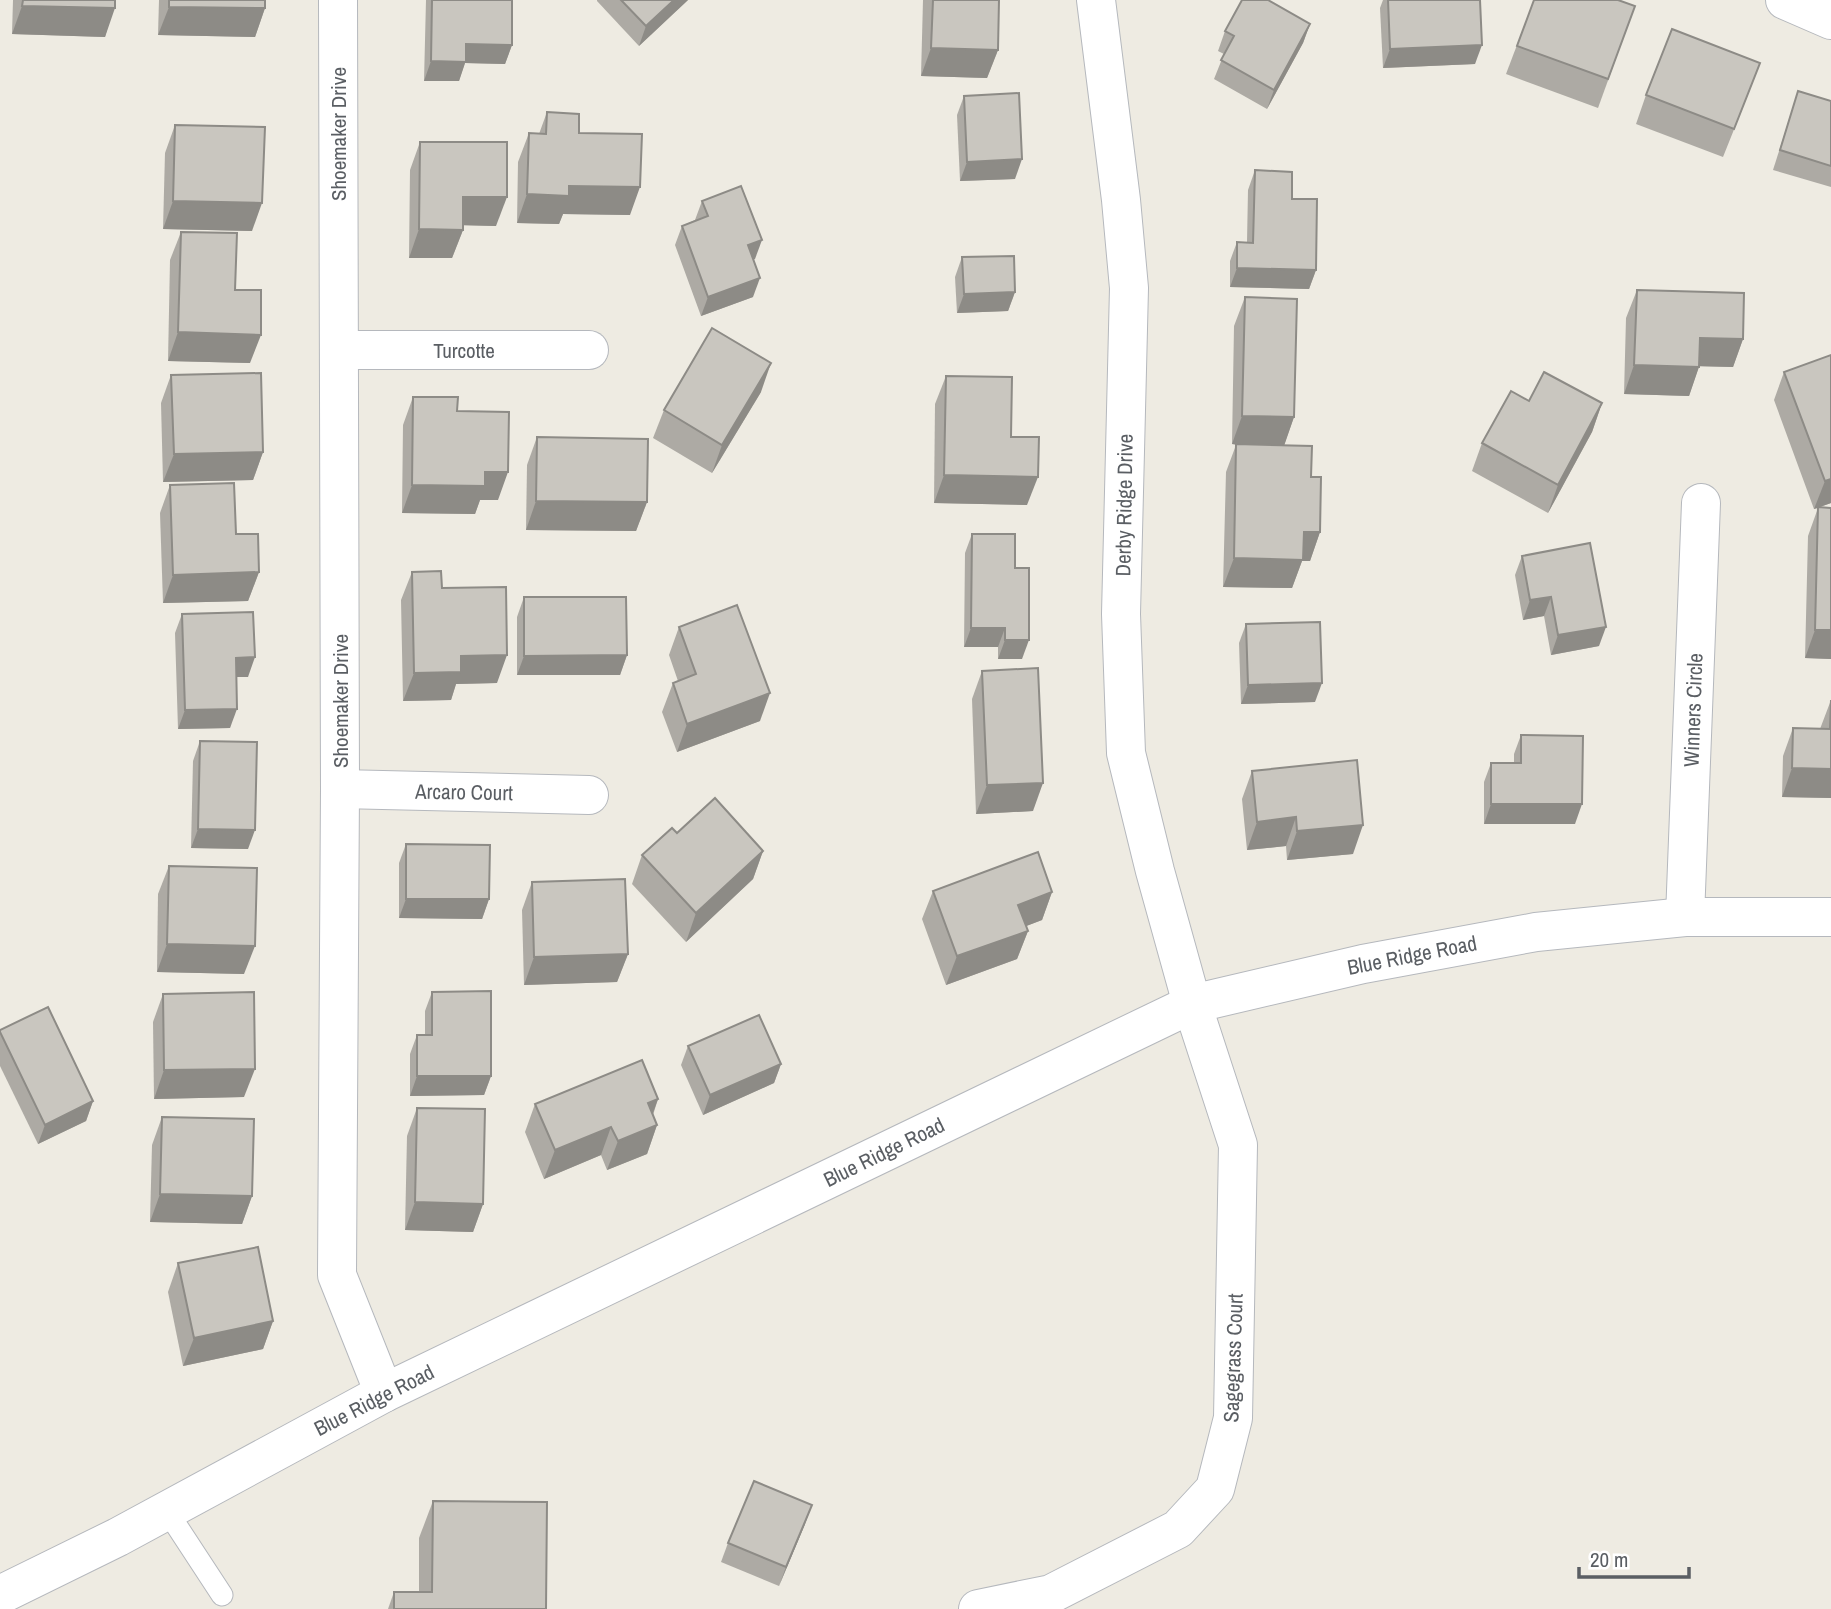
<svg xmlns="http://www.w3.org/2000/svg" width="1831" height="1609" font-family="'Archivo Narrow',sans-serif">
<rect width="100%" height="100%" fill="#eeebe2"/>
<g fill="none" stroke-linecap="round" stroke-linejoin="round">
<g stroke="#b5b8bd" stroke-width="23">
<polyline id="service" points="167,1511 222,1595"/>
</g>
<g stroke="#b5b8bd" stroke-width="40">
<g id="minor">
<polyline points="338,0 340,789 337,1275 384,1393"/>
<polyline points="1785,0 1831,20"/>
<polyline points="339,350 589,350"/>
<polyline points="340,789 589,795"/>
<polyline points="1685,917 1701,503"/>
<polyline points="978,1609 1051,1594 1178,1529 1215,1489 1233,1418 1238,1145 1192,1004 1155,871 1126,753 1121,614 1129,288 1121,200 1096,0"/>
</g>
</g>
<g stroke="#b5b8bd" stroke-width="40">
<polyline id="tertiary" points="0,1595 118,1537 384,1393 1192,1004 1363,964 1536,932 1685,917 1831,917"/>
</g>
<use href="#service" stroke="#fff" stroke-width="21"/>
<use href="#minor" stroke="#fff" stroke-width="38"/>
<use href="#tertiary" stroke="#fff" stroke-width="38"/>
</g>
<g fill="#adaaa4">
<polygon points="13,0 115,0 105,37 12,34"/>
<polygon points="159,0 265,0 265,8 255,37 158,35"/>
<polygon points="426,0 512,0 512,45 505,64 465,63 459,81 424,81"/>
<polygon points="597,0 688,0 639,46 597,1"/>
<polygon points="923,0 999,0 998,50 987,78 921,76"/>
<polygon points="1383,0 1480,0 1475,64 1383,68 1380,8"/>
<polygon points="1534,0 1635,6 1598,108 1506,74"/>
<polygon points="1310,24 1303,43 1267,109 1214,79 1224,54 1218,51 1225,31"/>
<polygon points="1798,91 1831,101 1831,187 1773,170"/>
<polygon points="1749,92 1723,157 1636,124 1646,95"/>
<polygon points="964,96 1015,179 960,181 957,115"/>
<polygon points="547,112 579,133 630,215 563,214 559,224 517,223 518,162 529,133 539,134"/>
<polygon points="175,125 252,231 163,229 165,153"/>
<polygon points="420,142 496,226 463,225 463,230 452,258 409,258 410,170"/>
<polygon points="1255,170 1292,199 1316,270 1309,289 1230,287 1230,261 1237,242 1247,242 1248,190"/>
<polygon points="702,201 755,259 753,259 753,297 701,316 675,245 682,226 695,220"/>
<polygon points="181,232 235,290 250,363 168,361 170,260"/>
<polygon points="962,257 1015,292 1008,311 957,313 955,277"/>
<polygon points="1637,290 1743,339 1733,367 1699,366 1689,396 1624,394 1626,318"/>
<polygon points="1245,297 1294,417 1284,445 1311,477 1320,532 1310,561 1302,561 1292,588 1223,587 1226,472 1236,445 1232,444 1234,326"/>
<polygon points="1831,355 1831,503 1820,507 1831,508 1831,659 1805,658 1808,536 1818,508 1814,509 1774,400 1784,372"/>
<polygon points="171,375 263,452 253,480 163,482 161,403"/>
<polygon points="946,376 1027,505 934,503 935,404"/>
<polygon points="761,392 712,473 653,438 664,410"/>
<polygon points="413,397 457,411 498,500 480,500 475,514 402,513 403,425"/>
<polygon points="1602,403 1592,432 1548,513 1472,471 1482,443"/>
<polygon points="537,437 647,502 636,531 526,530 527,465"/>
<polygon points="170,485 236,534 259,572 248,601 163,603 160,513"/>
<polygon points="972,534 1015,568 1022,659 998,659 998,647 964,647 965,553"/>
<polygon points="1522,556 1599,646 1551,655 1544,616 1523,620 1515,575"/>
<polygon points="412,572 442,588 497,683 456,684 451,700 403,701 401,600"/>
<polygon points="524,597 627,655 620,675 517,675 517,617"/>
<polygon points="182,614 248,677 237,677 230,728 178,729 175,633"/>
<polygon points="1246,624 1315,702 1241,704 1239,643"/>
<polygon points="679,627 760,721 677,752 662,712 673,683 678,681 669,655"/>
<polygon points="982,671 1033,811 976,814 972,699"/>
<polygon points="1831,700 1831,798 1782,797 1783,756 1793,728 1820,729"/>
<polygon points="1521,735 1575,824 1484,824 1484,782 1491,763 1514,763 1514,754"/>
<polygon points="200,741 248,849 191,848 193,761"/>
<polygon points="1252,771 1353,854 1287,860 1286,846 1247,850 1242,799"/>
<polygon points="677,833 763,851 753,879 686,942 632,884 642,855"/>
<polygon points="406,844 489,899 482,919 399,918 399,863"/>
<polygon points="169,866 244,974 157,972 158,894"/>
<polygon points="532,882 628,954 617,982 524,985 522,910"/>
<polygon points="933,891 1052,892 1042,920 1026,926 1028,931 1017,959 946,985 922,919"/>
<polygon points="432,992 491,1076 484,1095 410,1096 410,1054 417,1035 425,1035 425,1011"/>
<polygon points="163,994 244,1097 154,1099 153,1022"/>
<polygon points="0,1030 93,1101 86,1121 38,1144 0,1066"/>
<polygon points="688,1046 781,1064 774,1083 703,1115 681,1065"/>
<polygon points="658,1099 653,1115 657,1125 647,1154 607,1170 601,1155 544,1179 525,1132 535,1104"/>
<polygon points="417,1108 483,1204 473,1232 405,1230 407,1136"/>
<polygon points="162,1117 252,1196 242,1224 150,1222 152,1145"/>
<polygon points="178,1263 273,1321 263,1349 183,1366 168,1292"/>
<polygon points="433,1501 546,1609 419,1592 419,1538"/>
<polygon points="805,1524 779,1586 721,1562 728,1543"/>
<polygon points="394,1592 394,1609 388,1609"/>
</g>
<g fill="#8d8b86">
<polygon points="674,0 688,0 639,46 646,26"/>
<polygon points="22,6 115,8 105,37 12,34"/>
<polygon points="169,7 265,8 255,37 158,35"/>
<polygon points="1310,24 1303,43 1267,109 1274,90"/>
<polygon points="466,44 512,45 505,64 465,63 459,81 424,81 431,61"/>
<polygon points="1482,45 1475,64 1383,68 1390,49"/>
<polygon points="931,48 998,50 987,78 921,76"/>
<polygon points="1022,159 1015,179 960,181 967,162"/>
<polygon points="569,186 640,187 630,215 563,214 559,224 517,223 527,194"/>
<polygon points="463,197 507,197 496,226 453,225"/>
<polygon points="173,201 262,203 252,231 163,229"/>
<polygon points="419,229 463,230 452,258 409,258"/>
<polygon points="762,240 755,259 741,264 748,245"/>
<polygon points="1237,268 1316,270 1309,289 1230,287"/>
<polygon points="760,278 753,297 701,316 708,297"/>
<polygon points="1015,292 1008,311 957,313 964,294"/>
<polygon points="178,332 261,335 250,363 168,361"/>
<polygon points="1700,338 1743,339 1733,367 1690,366"/>
<polygon points="771,363 761,392 712,473 722,445"/>
<polygon points="1634,365 1699,367 1689,396 1624,394"/>
<polygon points="1602,403 1592,432 1548,513 1558,485"/>
<polygon points="1242,416 1294,417 1284,446 1232,444"/>
<polygon points="263,452 253,480 163,482 174,454"/>
<polygon points="485,472 508,472 498,500 480,500 475,514 402,513 412,485"/>
<polygon points="944,475 1038,477 1027,505 934,503"/>
<polygon points="1831,479 1831,503 1814,509 1825,481"/>
<polygon points="536,501 647,502 636,531 526,530"/>
<polygon points="1304,532 1320,532 1310,561 1302,561 1292,588 1223,587 1234,558"/>
<polygon points="259,572 248,601 163,603 173,575"/>
<polygon points="1551,597 1544,616 1523,620 1530,600"/>
<polygon points="1606,627 1599,646 1551,655 1558,635"/>
<polygon points="971,628 1005,628 998,647 964,647"/>
<polygon points="1815,630 1831,630 1831,659 1805,658"/>
<polygon points="1005,640 1029,640 1022,659 998,659"/>
<polygon points="507,655 497,683 456,684 451,700 403,701 414,673 461,656"/>
<polygon points="627,655 620,675 517,675 524,656"/>
<polygon points="255,657 248,677 229,677 236,658"/>
<polygon points="1322,683 1315,702 1241,704 1248,685"/>
<polygon points="770,693 760,721 677,752 687,724"/>
<polygon points="237,709 230,728 178,729 185,710"/>
<polygon points="1792,768 1831,769 1831,798 1782,797"/>
<polygon points="1043,783 1033,811 976,814 987,785"/>
<polygon points="1491,804 1582,804 1575,824 1484,824"/>
<polygon points="1296,817 1286,846 1247,850 1257,822"/>
<polygon points="1363,825 1353,854 1287,860 1297,831"/>
<polygon points="198,829 255,830 248,849 191,848"/>
<polygon points="763,851 753,879 686,942 696,913"/>
<polygon points="1052,892 1042,920 1008,933 1018,905"/>
<polygon points="406,899 489,899 482,919 399,918"/>
<polygon points="1028,931 1017,959 946,985 957,956"/>
<polygon points="167,944 255,946 244,974 157,972"/>
<polygon points="628,954 617,982 524,985 534,957"/>
<polygon points="781,1064 774,1083 703,1115 710,1095"/>
<polygon points="255,1069 244,1097 154,1099 164,1070"/>
<polygon points="417,1076 491,1076 484,1095 410,1096"/>
<polygon points="658,1099 648,1127 648,1103"/>
<polygon points="93,1101 86,1121 38,1144 45,1125"/>
<polygon points="657,1125 647,1154 607,1170 618,1141"/>
<polygon points="611,1127 601,1155 544,1179 555,1150"/>
<polygon points="160,1194 252,1196 242,1224 150,1222"/>
<polygon points="415,1202 483,1204 473,1232 405,1230"/>
<polygon points="273,1321 263,1349 183,1366 194,1338"/>
<polygon points="812,1505 805,1524 779,1586 786,1567"/>
</g>
<g fill="#c9c6bf" stroke="#8d8b86" stroke-width="2">
<polygon points="23,0 115,0 115,8 22,6"/>
<polygon points="169,0 265,0 265,8 169,7"/>
<polygon points="432,0 512,0 512,45 466,44 466,62 431,61"/>
<polygon points="621,0 674,0 646,26"/>
<polygon points="933,0 999,0 998,50 931,48"/>
<polygon points="1242,0 1268,0 1310,24 1274,90 1221,60 1234,36 1225,31"/>
<polygon points="1388,0 1480,0 1482,45 1390,49"/>
<polygon points="1534,0 1618,0 1635,6 1608,79 1517,46"/>
<polygon points="1672,29 1760,63 1734,129 1646,95"/>
<polygon points="1798,91 1831,101 1831,166 1780,150"/>
<polygon points="1019,93 1022,159 967,162 964,96"/>
<polygon points="547,112 579,114 579,133 642,134 640,187 569,186 569,196 527,194 529,133 546,134"/>
<polygon points="175,125 265,127 262,203 173,201"/>
<polygon points="420,142 507,142 507,197 463,197 463,230 419,229"/>
<polygon points="1255,170 1292,172 1292,199 1317,199 1316,270 1237,268 1237,242 1253,243"/>
<polygon points="741,186 762,240 748,245 760,278 708,297 682,226 708,216 702,201"/>
<polygon points="181,232 237,233 235,290 261,290 261,335 178,332"/>
<polygon points="1014,256 1015,292 964,294 962,257"/>
<polygon points="1637,290 1744,293 1743,339 1700,338 1699,367 1634,365"/>
<polygon points="1245,297 1297,299 1294,417 1242,416"/>
<polygon points="712,328 771,363 722,445 664,410"/>
<polygon points="1831,355 1831,479 1825,481 1784,372"/>
<polygon points="1544,372 1602,403 1558,485 1482,443 1511,391 1529,401"/>
<polygon points="261,373 263,452 174,454 171,375"/>
<polygon points="946,376 1012,377 1011,437 1039,437 1038,477 944,475"/>
<polygon points="413,397 458,397 457,411 509,412 508,472 485,472 485,486 412,485"/>
<polygon points="537,437 648,439 647,502 536,501"/>
<polygon points="1236,444 1312,446 1311,477 1321,477 1320,532 1304,532 1303,560 1234,558"/>
<polygon points="234,483 236,534 258,534 259,572 173,575 170,485"/>
<polygon points="1818,507 1831,508 1831,630 1815,630"/>
<polygon points="972,534 1015,534 1015,568 1029,568 1029,640 1005,640 1005,628 971,628"/>
<polygon points="1590,543 1606,627 1558,635 1551,597 1530,600 1522,556"/>
<polygon points="441,571 442,588 506,587 507,655 461,656 461,672 414,673 412,572"/>
<polygon points="524,597 626,597 627,655 524,656"/>
<polygon points="737,605 770,693 687,724 673,683 696,674 679,627"/>
<polygon points="253,612 255,657 236,658 237,709 185,710 182,614"/>
<polygon points="1320,622 1322,683 1248,685 1246,624"/>
<polygon points="1038,668 1043,783 987,785 982,671"/>
<polygon points="1831,700 1831,769 1792,768 1793,728 1830,729"/>
<polygon points="1521,735 1583,736 1582,804 1491,804 1491,763 1521,763"/>
<polygon points="200,741 257,742 255,830 198,829"/>
<polygon points="1357,760 1363,825 1297,831 1296,817 1257,822 1252,771"/>
<polygon points="715,798 763,851 696,913 642,855 672,828 677,833"/>
<polygon points="406,844 490,845 489,899 406,899"/>
<polygon points="1038,852 1052,892 1018,905 1028,931 957,956 933,891"/>
<polygon points="169,866 257,868 255,946 167,944"/>
<polygon points="625,879 628,954 534,957 532,882"/>
<polygon points="491,991 491,1076 417,1076 417,1035 432,1035 432,992"/>
<polygon points="254,992 255,1069 164,1070 163,994"/>
<polygon points="48,1007 93,1101 45,1125 0,1032 0,1030"/>
<polygon points="759,1015 781,1064 710,1095 688,1046"/>
<polygon points="642,1060 658,1099 648,1103 657,1125 618,1141 611,1127 555,1150 535,1104"/>
<polygon points="417,1108 485,1109 483,1204 415,1202"/>
<polygon points="162,1117 254,1119 252,1196 160,1194"/>
<polygon points="258,1247 273,1321 194,1338 178,1263"/>
<polygon points="754,1481 812,1505 786,1567 728,1543"/>
<polygon points="433,1501 547,1502 546,1609 394,1609 394,1592 432,1592"/>
</g>
<g text-anchor="middle" dominant-baseline="central" stroke-width="7" stroke-linejoin="round" paint-order="stroke">
<g font-size="21" fill="#5a5e63" stroke="#fff">
<text transform="translate(338 134) rotate(-90)">Shoemaker Drive</text>
<text x="464" y="350">Turcotte</text>
<text transform="translate(1124 505) rotate(-89)">Derby Ridge Drive</text>
<text transform="translate(340 701) rotate(-90)">Shoemaker Drive</text>
<text transform="translate(1693 710) rotate(-88)">Winners Circle</text>
<text transform="translate(464 792) rotate(1)">Arcaro Court</text>
<text transform="translate(1412 955) rotate(-11)">Blue Ridge Road</text>
<text transform="translate(884 1152) rotate(-26)">Blue Ridge Road</text>
<text transform="translate(1233 1358) rotate(-88)">Sagegrass Court</text>
<text transform="translate(374 1400) rotate(-27)">Blue Ridge Road</text>
</g>
</g>
<path d="M1579 1567v10h110v-10" fill="none" stroke="#5a5e63" stroke-width="3.5"/>
<text x="1590" y="1567" font-size="21" fill="#5a5e63" stroke="#ffffff" stroke-width="5" paint-order="stroke">20 m</text>
</svg>
